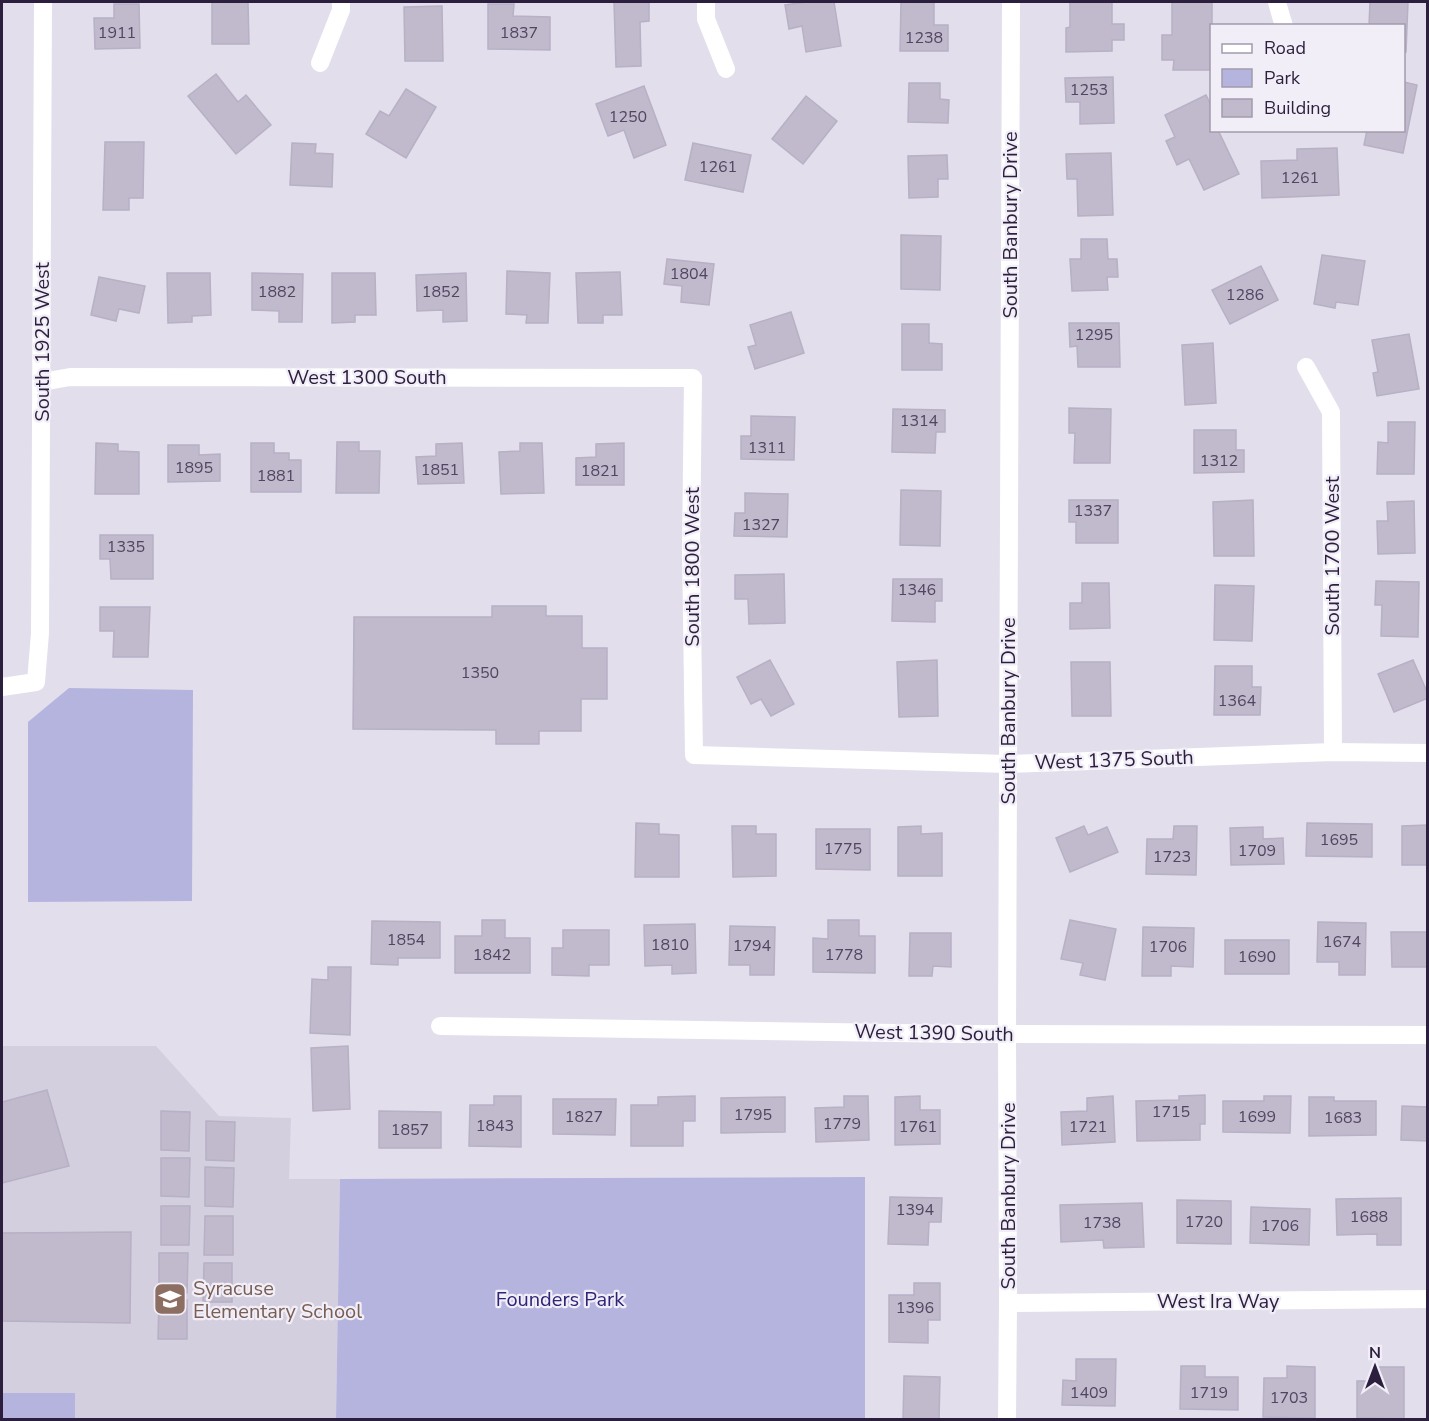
<svg xmlns="http://www.w3.org/2000/svg" width="1429" height="1421" font-family="'Nunito Sans',sans-serif">
<rect width="100%" height="100%" fill="#e2deeb"/>
<polygon fill="#d4cfdf" points="2,1046 156,1046 219,1116 291,1118 289,1179 340,1179 336,1419 2,1419"/>
<g fill="#b4b4df">
<polygon points="69,688 193,690 192,901 28,902 28,722"/>
<polygon points="865,1177 865,1419 336,1419 340,1179"/>
<rect x="2" y="1393" width="73" height="26"/>
</g>
<g fill="#c0bacc" stroke="#b7b0c6" stroke-width="1.5">
<polygon points="212,2 248,2 249,44 212,44"/>
<polygon points="614,2 649,2 649,21 640,22 641,66 616,67"/>
<polygon points="807,2 834,2 841,46 806,52 802,26 789,29 785,5"/>
<polygon points="901,2 934,2 934,25 948,25 948,51 900,51"/>
<polygon points="1070,2 1112,2 1112,24 1124,24 1124,40 1112,40 1112,51 1066,52 1066,28 1070,27"/>
<polygon points="1172,2 1212,2 1212,70 1173,70 1174,60 1162,60 1162,35 1172,35"/>
<polygon points="1370,2 1408,2 1406,52 1404,52 1404,26 1369,26"/>
<polygon points="114,4 139,4 140,48 95,49 94,18 114,18"/>
<polygon points="488,4 514,4 513,16 550,17 550,50 488,49"/>
<polygon points="442,6 443,61 405,61 404,7"/>
<polygon points="216,74 238,102 246,95 271,125 236,154 188,96"/>
<polygon points="1113,77 1114,123 1080,124 1080,102 1066,102 1065,78"/>
<polygon points="1404,82 1417,85 1403,153 1364,145 1367,130 1404,130"/>
<polygon points="909,83 940,83 940,99 949,100 948,123 908,122"/>
<polygon points="644,86 666,145 634,158 624,130 608,136 596,104"/>
<polygon points="406,89 436,107 406,158 366,134 380,111 389,116"/>
<polygon points="1206,95 1212,107 1212,130 1218,130 1239,174 1204,190 1189,159 1177,165 1166,141 1175,137 1165,115"/>
<polygon points="806,96 837,121 803,164 772,139"/>
<polygon points="105,142 144,142 143,198 129,198 129,210 103,210"/>
<polygon points="292,143 316,144 315,153 333,154 332,187 290,185"/>
<polygon points="693,143 751,155 743,192 685,180"/>
<polygon points="1337,148 1339,195 1262,198 1261,161 1297,160 1297,149"/>
<polygon points="1111,153 1113,215 1078,216 1077,179 1067,179 1066,154"/>
<polygon points="947,155 948,179 938,179 938,197 909,198 908,156"/>
<polygon points="901,235 941,236 940,290 901,289"/>
<polygon points="1081,239 1107,239 1108,259 1117,259 1118,277 1107,277 1108,290 1072,291 1070,259 1081,259"/>
<polygon points="1322,255 1365,261 1358,305 1336,302 1335,308 1314,304"/>
<polygon points="667,259 714,264 709,305 681,302 682,286 664,284"/>
<polygon points="1261,266 1278,300 1230,324 1212,290"/>
<polygon points="507,271 550,273 548,323 526,323 527,315 506,314"/>
<polygon points="620,272 622,315 603,315 603,323 578,323 576,273"/>
<polygon points="167,273 210,273 211,315 192,316 192,322 168,323"/>
<polygon points="252,273 303,274 302,322 279,322 279,311 252,310"/>
<polygon points="332,273 375,273 376,315 355,315 355,322 332,323"/>
<polygon points="466,273 467,321 443,322 443,310 417,311 416,275"/>
<polygon points="99,277 145,286 139,313 119,309 116,321 91,315"/>
<polygon points="791,312 804,353 755,369 748,347 756,345 750,325"/>
<polygon points="1069,323 1119,323 1120,367 1078,367 1077,346 1070,347"/>
<polygon points="902,324 929,324 929,343 942,344 942,370 902,370"/>
<polygon points="1409,334 1419,389 1377,396 1373,373 1378,372 1372,340"/>
<polygon points="1213,343 1216,403 1185,405 1182,345"/>
<polygon points="1069,408 1111,409 1110,463 1074,463 1075,433 1069,433"/>
<polygon points="893,409 945,410 945,432 936,432 935,453 892,452"/>
<polygon points="751,416 795,417 794,460 741,459 741,436 751,436"/>
<polygon points="1388,422 1415,422 1414,474 1377,474 1378,442 1388,443"/>
<polygon points="1194,430 1236,430 1236,450 1244,450 1244,472 1194,473"/>
<polygon points="337,442 359,442 359,451 380,451 379,493 336,493"/>
<polygon points="96,443 118,444 118,451 139,452 139,494 95,494"/>
<polygon points="251,443 274,443 274,453 289,453 289,460 301,460 301,492 251,492"/>
<polygon points="462,443 464,483 418,484 416,457 436,456 436,444"/>
<polygon points="520,443 542,443 544,493 501,494 499,452 520,451"/>
<polygon points="624,443 624,485 576,485 576,458 596,457 596,444"/>
<polygon points="168,445 199,445 199,455 220,454 220,481 168,482"/>
<polygon points="901,490 941,491 940,546 900,545"/>
<polygon points="745,493 788,494 787,537 734,536 735,513 745,513"/>
<polygon points="1069,500 1118,500 1118,543 1076,543 1076,522 1069,522"/>
<polygon points="1253,500 1254,556 1214,556 1213,502"/>
<polygon points="1414,501 1415,553 1378,554 1377,521 1388,521 1387,502"/>
<polygon points="100,535 153,535 153,579 111,579 110,559 100,559"/>
<polygon points="784,574 785,623 749,624 748,599 735,599 735,575"/>
<polygon points="893,579 942,579 942,601 935,601 935,622 892,621"/>
<polygon points="1376,581 1419,582 1418,637 1381,636 1382,605 1375,605"/>
<polygon points="1082,583 1109,583 1110,628 1070,629 1070,603 1082,603"/>
<polygon points="1215,585 1254,586 1252,641 1214,640"/>
<polygon points="492,606 546,606 546,616 582,616 582,648 607,648 607,699 581,699 581,731 539,731 539,744 496,744 496,730 353,729 354,617 492,617"/>
<polygon points="100,607 150,607 148,657 113,657 114,631 100,631"/>
<polygon points="770,660 794,704 771,716 761,699 751,704 737,677"/>
<polygon points="937,660 938,716 899,717 897,662"/>
<polygon points="1413,660 1428,694 1428,698 1394,712 1378,674"/>
<polygon points="1071,662 1110,662 1111,716 1072,716"/>
<polygon points="1215,666 1252,666 1252,687 1261,687 1260,715 1214,715"/>
<polygon points="636,823 659,824 659,834 679,835 679,877 635,877"/>
<polygon points="1307,823 1372,824 1372,857 1306,856"/>
<polygon points="1428,825 1428,865 1402,865 1402,826"/>
<polygon points="732,826 756,826 756,834 776,834 776,876 733,877"/>
<polygon points="921,826 921,834 942,833 942,876 898,876 898,827"/>
<polygon points="1084,826 1088,835 1107,827 1118,852 1070,872 1056,838"/>
<polygon points="1174,826 1197,826 1196,875 1146,874 1147,839 1173,839"/>
<polygon points="1263,827 1263,839 1283,838 1284,864 1231,865 1230,828"/>
<polygon points="816,829 870,829 870,870 816,869"/>
<polygon points="482,920 505,920 505,938 530,938 530,973 455,973 455,936 482,936"/>
<polygon points="828,920 859,920 859,936 875,936 875,973 813,972 813,938 828,939"/>
<polygon points="1070,920 1116,929 1105,980 1080,975 1083,963 1061,959"/>
<polygon points="372,921 440,922 440,958 398,958 398,965 371,964"/>
<polygon points="1318,922 1366,923 1365,975 1339,975 1339,962 1317,962"/>
<polygon points="695,924 696,973 672,974 672,965 645,966 644,925"/>
<polygon points="730,926 775,927 774,975 750,975 750,965 729,965"/>
<polygon points="1143,927 1194,928 1193,967 1171,966 1171,976 1142,976"/>
<polygon points="563,930 609,930 609,965 589,965 589,976 552,975 552,948 563,948"/>
<polygon points="1391,932 1428,932 1428,974 1427,967 1392,967"/>
<polygon points="910,933 951,933 951,967 933,966 932,976 909,976"/>
<rect x="1225" y="940" width="64" height="34"/>
<polygon points="328,967 351,967 350,1035 310,1033 312,979 328,980"/>
<polygon points="348,1046 350,1109 313,1111 311,1048"/>
<polygon points="47,1090 69,1166 2,1183 2,1102"/>
<polygon points="1205,1095 1205,1124 1200,1124 1200,1140 1137,1141 1136,1101 1179,1100 1179,1096"/>
<polygon points="494,1096 521,1096 521,1147 469,1146 470,1105 494,1105"/>
<polygon points="695,1096 695,1121 683,1121 683,1146 631,1146 631,1105 658,1105 658,1097"/>
<polygon points="844,1096 868,1096 869,1140 816,1142 815,1108 844,1107"/>
<polygon points="920,1096 920,1110 940,1110 940,1144 895,1145 895,1097"/>
<polygon points="1113,1096 1115,1142 1062,1145 1061,1112 1087,1111 1087,1098"/>
<polygon points="1264,1096 1291,1096 1290,1133 1223,1132 1223,1101 1264,1101"/>
<polygon points="785,1097 785,1132 721,1133 721,1098"/>
<polygon points="1309,1097 1334,1097 1334,1101 1376,1101 1376,1135 1309,1136"/>
<polygon points="553,1099 616,1099 615,1135 553,1134"/>
<polygon points="1402,1106 1428,1107 1428,1141 1401,1140"/>
<polygon points="161,1111 190,1112 189,1151 161,1150"/>
<polygon points="379,1111 441,1112 441,1148 379,1148"/>
<polygon points="206,1121 235,1122 234,1161 206,1160"/>
<polygon points="161,1158 190,1158 189,1197 161,1196"/>
<polygon points="205,1167 234,1168 233,1207 205,1206"/>
<polygon points="890,1197 942,1198 941,1222 929,1222 928,1245 888,1244"/>
<polygon points="1401,1198 1401,1245 1377,1245 1377,1234 1337,1235 1336,1199"/>
<polygon points="1177,1200 1231,1201 1231,1244 1177,1243"/>
<polygon points="1142,1203 1144,1247 1104,1248 1103,1240 1061,1242 1060,1205"/>
<polygon points="161,1206 190,1206 189,1245 161,1245"/>
<polygon points="1251,1207 1310,1209 1309,1245 1250,1243"/>
<polygon points="205,1216 233,1216 233,1255 204,1255"/>
<polygon points="131,1232 130,1323 2,1321 2,1233"/>
<polygon points="159,1253 188,1253 187,1293 159,1292"/>
<polygon points="204,1263 232,1263 232,1302 203,1302"/>
<polygon points="914,1283 940,1283 940,1320 928,1320 928,1343 889,1342 889,1295 914,1295"/>
<polygon points="159,1300 187,1300 187,1339 158,1339"/>
<polygon points="1076,1359 1116,1359 1115,1406 1062,1405 1063,1380 1076,1381"/>
<polygon points="1181,1366 1205,1366 1205,1377 1238,1377 1238,1410 1180,1409"/>
<polygon points="1287,1366 1315,1367 1315,1418 1263,1417 1264,1378 1287,1378"/>
<polygon points="1379,1367 1404,1367 1404,1419 1357,1418 1357,1381 1379,1381"/>
<polygon points="904,1376 940,1377 939,1420 903,1420"/>
</g>
<g fill="none" stroke-linecap="round" stroke-linejoin="round">
<g stroke="#fff" stroke-width="18">
<polyline points="706,2 706,19 726,69"/>
<polyline points="1277,2 1278,6 1284,26"/>
<polyline points="320,63 341,10 341,2"/>
<polyline points="1306,367 1331,412 1333,752"/>
<polyline points="42,382 70,377 693,378 691,551 694,755 1008,764 1333,752 1428,753"/>
<polyline points="2,687 36,682 40,633 43,2"/>
<polyline points="440,1026 963,1034 1428,1035"/>
<polyline points="1008,1303 1428,1299"/>
<polyline points="1007,1420 1008,1303 1007,1034 1011,2"/>
</g>
</g>
<defs>
<g id="school-square" transform="scale(1.725)"><rect x="-9" y="-9" width="18" height="18" rx="4" fill="#8d6e63" stroke="#f1eef8"/><path d="M0-5L7-2L0 1L-7-2ZM-4 1L0 2.5L4 1V4Q0 6-4 4Z" fill="#fff"/></g>
</defs>
<g fill-rule="evenodd">
<use href="#school-square" x="170" y="1299"/>
</g>
<g text-anchor="middle" dominant-baseline="central" stroke-width="4.5" stroke-linejoin="round" paint-order="stroke">
<g font-size="16" fill="#514561">
<text x="117" y="33">1911</text>
<text x="519" y="33">1837</text>
<text x="924" y="38">1238</text>
<text x="1089" y="90">1253</text>
<text x="628" y="117">1250</text>
<text x="718" y="167">1261</text>
<text x="1300" y="178">1261</text>
<text x="689" y="274">1804</text>
<text x="277" y="292">1882</text>
<text x="441" y="292">1852</text>
<text x="1245" y="295">1286</text>
<text x="1094" y="335">1295</text>
<text x="919" y="421">1314</text>
<text x="767" y="448">1311</text>
<text x="1219" y="461">1312</text>
<text x="194" y="468">1895</text>
<text x="440" y="470">1851</text>
<text x="600" y="471">1821</text>
<text x="276" y="476">1881</text>
<text x="1093" y="511">1337</text>
<text x="761" y="525">1327</text>
<text x="126" y="547">1335</text>
<text x="917" y="590">1346</text>
<text x="480" y="673">1350</text>
<text x="1237" y="701">1364</text>
<text x="1339" y="840">1695</text>
<text x="843" y="849">1775</text>
<text x="1257" y="851">1709</text>
<text x="1172" y="857">1723</text>
<text x="406" y="940">1854</text>
<text x="1342" y="942">1674</text>
<text x="670" y="945">1810</text>
<text x="752" y="946">1794</text>
<text x="1168" y="947">1706</text>
<text x="492" y="955">1842</text>
<text x="844" y="955">1778</text>
<text x="1257" y="957">1690</text>
<text x="1171" y="1112">1715</text>
<text x="753" y="1115">1795</text>
<text x="584" y="1117">1827</text>
<text x="1257" y="1117">1699</text>
<text x="1343" y="1118">1683</text>
<text x="842" y="1124">1779</text>
<text x="495" y="1126">1843</text>
<text x="918" y="1127">1761</text>
<text x="1088" y="1127">1721</text>
<text x="410" y="1130">1857</text>
<text x="915" y="1210">1394</text>
<text x="1369" y="1217">1688</text>
<text x="1204" y="1222">1720</text>
<text x="1102" y="1223">1738</text>
<text x="1280" y="1226">1706</text>
<text x="915" y="1308">1396</text>
<text x="1089" y="1393">1409</text>
<text x="1209" y="1393">1719</text>
<text x="1289" y="1398">1703</text>
</g>
<g font-size="20" fill="#2c1e3d" stroke="#f1eef8">
<text transform="translate(1010 225) rotate(-90)">South Banbury Drive</text>
<text transform="translate(42 342) rotate(-90)">South 1925 West</text>
<text x="367" y="377">West 1300 South</text>
<text transform="translate(1332 556) rotate(-90)">South 1700 West</text>
<text transform="translate(692 567) rotate(-90)">South 1800 West</text>
<text transform="translate(1008 711) rotate(-90)">South Banbury Drive</text>
<text transform="translate(1114 760) rotate(-2)">West 1375 South</text>
<text transform="translate(934 1033) rotate(1)">West 1390 South</text>
<text transform="translate(1008 1196) rotate(-90)">South Banbury Drive</text>
<text x="1218" y="1301">West Ira Way</text>
</g>
<g font-size="20" fill="#785e54" stroke="#f1eef8" text-anchor="start">
<text x="193" y="1288">Syracuse<tspan x="193" dy="23">Elementary School</tspan></text>
</g>
<g font-size="20" fill="#2e2478" stroke="#f1eef8">
<text x="560" y="1299">Founders Park</text>
</g>
</g>
<rect width="1429" height="1421" fill="none" stroke="#2c1e3d" stroke-width="6"/>
<rect x="1210" y="24" width="195" height="108" fill="#f1eef8" stroke="#a29bad" stroke-width="1.5"/>
<rect x="1222" y="44" width="30" height="9" fill="#ffffff" stroke="#a29bad" stroke-width="1.5"/>
<text x="1264" y="54" font-size="18" fill="#2c1e3d">Road</text>
<rect x="1222" y="69" width="30" height="18" fill="#b4b4df" stroke="#a29bad" stroke-width="1.5"/>
<text x="1264" y="84" font-size="18" fill="#2c1e3d">Park</text>
<rect x="1222" y="99" width="30" height="18" fill="#c0bacc" stroke="#a29bad" stroke-width="1.5"/>
<text x="1264" y="114" font-size="18" fill="#2c1e3d">Building</text>
<g transform="translate(1375 1367)" stroke="#f1eef8" stroke-width="4.5" paint-order="stroke">
<path d="M0-4.5L10 22L0 15L-10 22Z" fill="#2c1e3d"/>
<text y="-9" font-size="16" font-weight="bold" text-anchor="middle" fill="#2c1e3d">N</text>
</g>
</svg>
